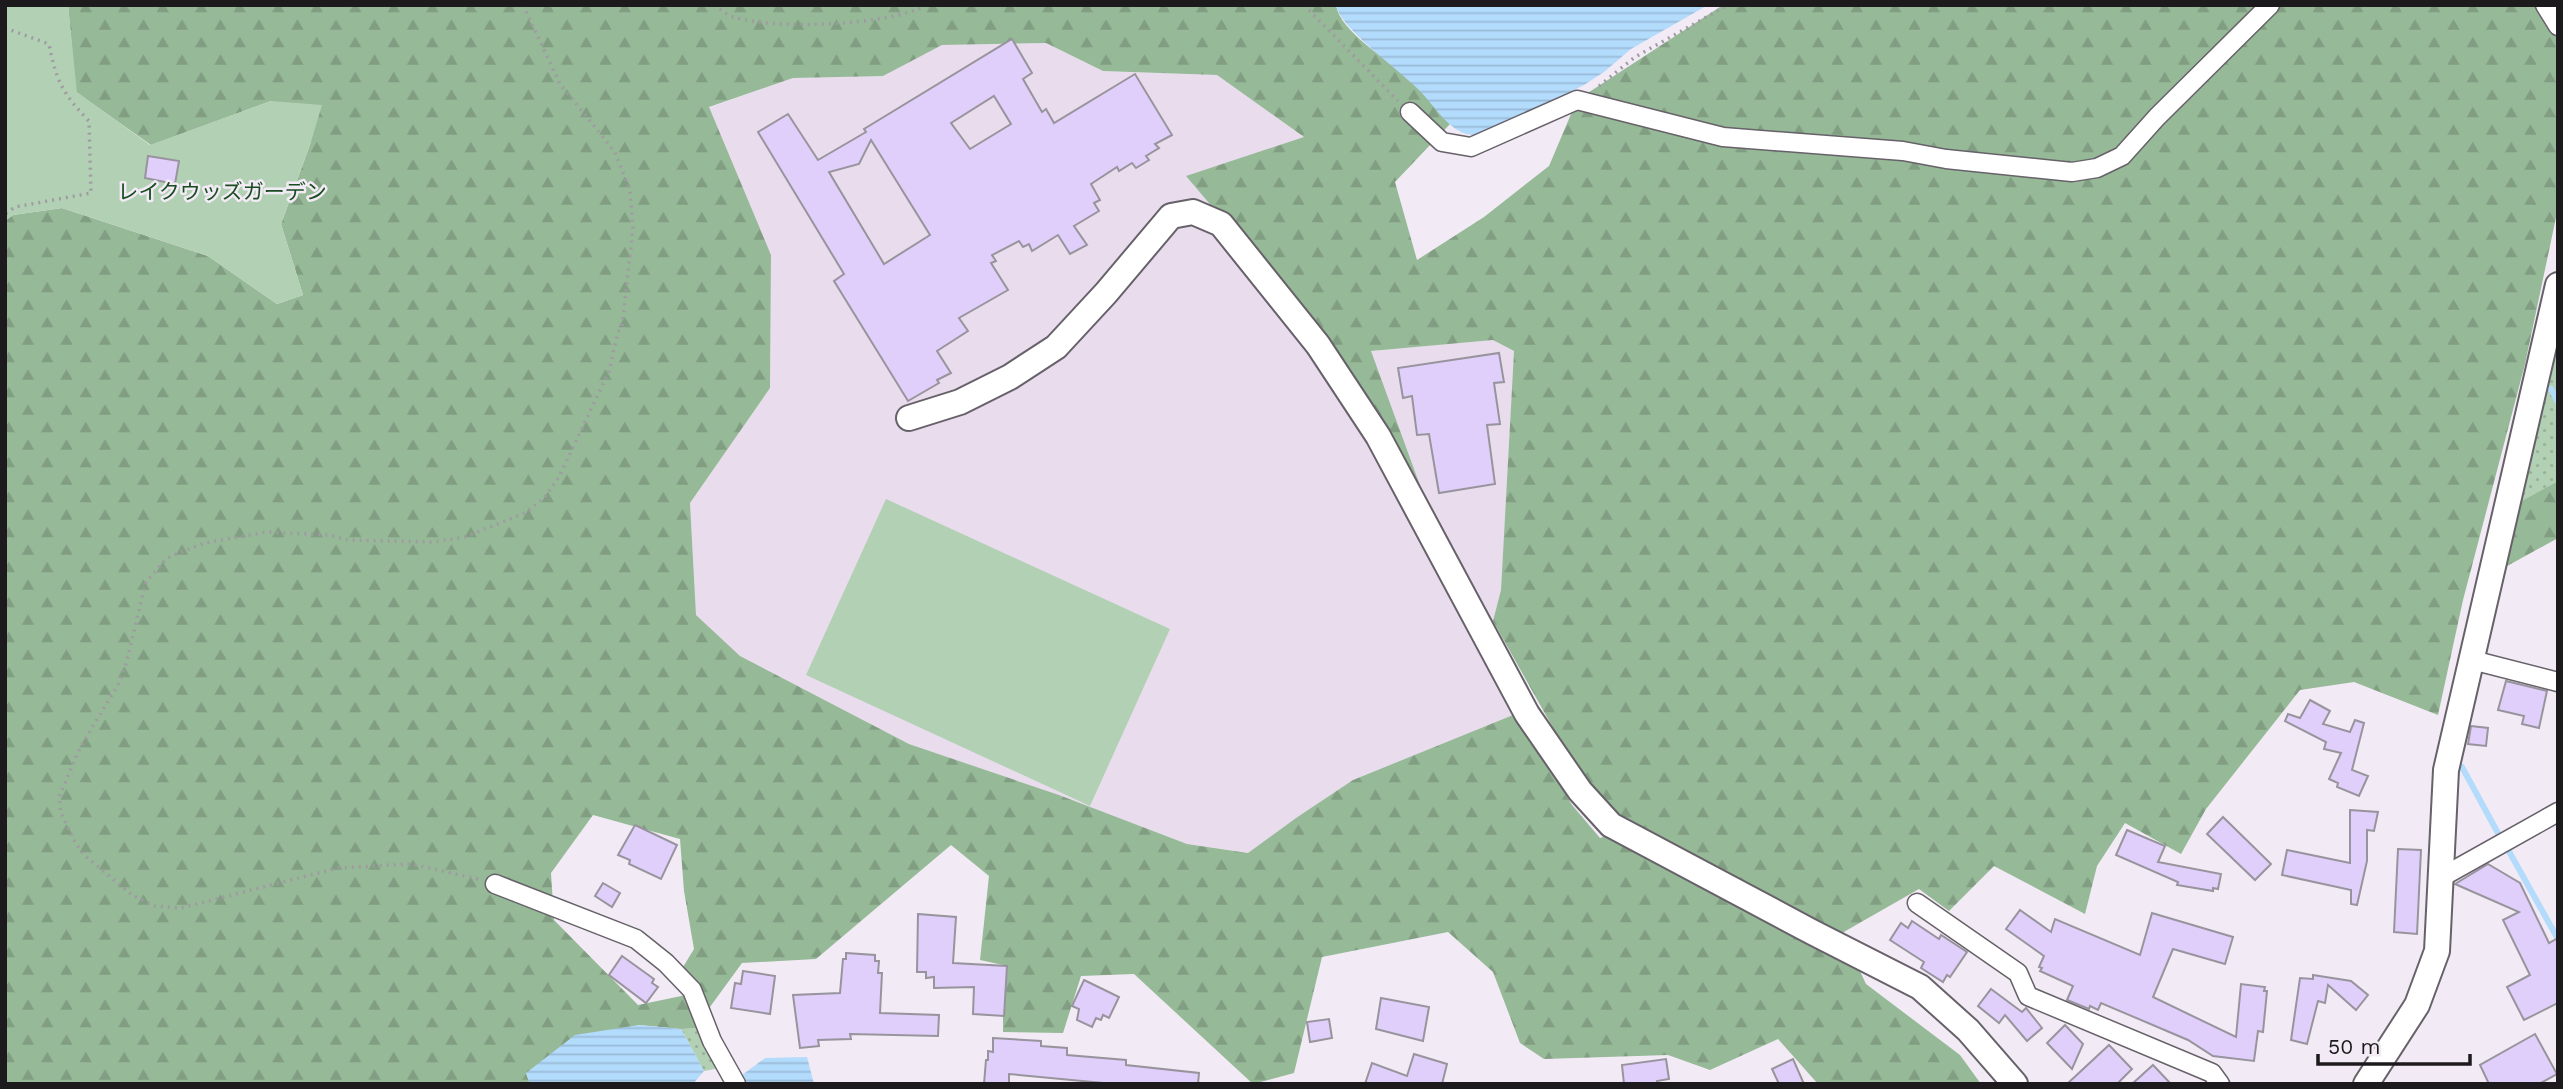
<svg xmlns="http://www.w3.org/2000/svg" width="2563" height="1089" font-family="'Work Sans','Noto Sans JP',sans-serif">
<defs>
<pattern id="grass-dots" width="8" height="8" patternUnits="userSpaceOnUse" patternTransform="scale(1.75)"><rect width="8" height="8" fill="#b2d0b3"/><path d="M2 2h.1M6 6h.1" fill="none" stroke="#98b29a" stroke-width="1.8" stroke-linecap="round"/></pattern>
<pattern id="forest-firs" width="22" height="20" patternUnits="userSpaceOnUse" patternTransform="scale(1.75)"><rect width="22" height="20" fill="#96b997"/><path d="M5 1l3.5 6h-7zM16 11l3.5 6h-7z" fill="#819e82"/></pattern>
<pattern id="water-rules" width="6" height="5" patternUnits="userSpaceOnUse" patternTransform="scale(1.75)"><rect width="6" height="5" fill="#b3dbfc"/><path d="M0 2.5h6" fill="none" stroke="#99bbd8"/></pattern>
</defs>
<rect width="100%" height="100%" fill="#f2ebf5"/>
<polygon fill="#e9dded" points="1046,43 1103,71 1217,75 1305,138 1186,176 1370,351 1493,340 1514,351 1501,590 1493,621 1518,713 1353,780 1296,818 1249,853 1187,844 1059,795 909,744 739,656 696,615 690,503 770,388 771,255 708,108 793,78 883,75 942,45"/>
<g fill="url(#grass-dots)">
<polygon points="2558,323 2558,481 2514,505"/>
<polygon points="699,1028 720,1068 704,1071 681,1029"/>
</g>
<g fill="url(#forest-firs)" fill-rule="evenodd">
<path d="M68 5H1336C1340 32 1389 60 1409 79 1423 93 1437 109 1450 124L1395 182 1417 260 1484 217 1549 166 1577 100 1723 5H2540L2558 36V208L2525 364 2463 600 2438 715 2354 682 2300 690 2206 809 2181 854 2125 823 2097 866 2085 914 1994 866 1949 911 1919 889 1842 933 1866 984 1960 1055 1981 1084H1818L1778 1039 1710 1070 1668 1055 1544 1059 1520 1043 1493 972 1448 932 1322 957 1294 1073 1253 1084 1134 974 1081 976 1063 1033 1003 1032V965L980 960 989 876 951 845 816 959 742 963 707 1011 683 967 694 949 684 891 680 839 593 815 551 873 554 920 638 1005 686 995 699 1028 681 1029 639 1025 526 1073 530 1084H5V221L13 215 62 208 208 256 277 304 303 295 281 224 311 142 271 101 151 145 76 92ZM1046 43 1103 71 1217 75 1304 137 1186 176 1345 363 1430 513 1371 351 1493 340 1514 351 1501 590 1493 621 1584 783 1629 828 1600 838 1572 805 1518 713 1353 780 1296 818 1248 853 1187 844 1059 795 909 744 740 656 696 615 690 503 770 388 771 255 709 107 793 78 883 76 942 45Z"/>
<polygon points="2558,481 2558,538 2500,570 2514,505"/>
</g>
<g fill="#b2d0b3">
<polygon points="5,5 68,5 77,92 150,145 271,101 322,105 311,142 281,224 303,295 277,304 208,256 62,208 13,215 5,221"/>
<polygon points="886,499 1170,629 1090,806 806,675"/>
</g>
<g fill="url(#water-rules)">
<path d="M1336 5H1708L1631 49 1604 72 1584 85 1487 134C1479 135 1469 136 1461 132 1446 125 1433 105 1422 93 1403 72 1340 29 1336 5Z"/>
<polygon points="639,1025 681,1029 704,1071 693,1084 530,1084 526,1073 575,1035"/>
<polygon points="807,1057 814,1084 742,1084 738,1078 765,1058"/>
</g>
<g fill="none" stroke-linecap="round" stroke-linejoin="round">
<g stroke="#b3dbfc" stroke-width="6">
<polyline points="2551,389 2558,402"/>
<polyline points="2462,767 2499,835"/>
<polyline points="2506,846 2558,939"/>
</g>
</g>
<g fill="#e0cffa" stroke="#98949d" stroke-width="2" fill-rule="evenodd">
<path d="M1012 39 1032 73 1023 79 1042 112 1046 109 1054 123 1135 74 1172 135 1155 144 1159 148 1146 156 1149 160 1136 168 1132 163 1119 171 1117 167 1091 184 1100 200 1094 203 1099 211 1074 226 1087 245 1070 254 1058 235 1032 251 1029 244 1023 247 1019 241 992 255 996 261 991 263 1008 290 959 318 968 331 937 351 951 373 937 380 939 383 908 401 834 281 844 274 758 132 788 114 818 160 866 132 864 129ZM994 96 1011 124 970 149 951 123ZM871 140 930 235 884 264 829 172 859 164Z"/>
<polygon points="148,156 179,161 175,184 145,178"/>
<polygon points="1499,353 1504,382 1494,383 1500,424 1487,425 1495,484 1439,493 1429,434 1417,435 1412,396 1403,398 1398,368"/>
<polygon points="2506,681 2547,691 2539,728 2522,724 2524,716 2498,710"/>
<polygon points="2310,700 2330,711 2323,724 2350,732 2355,720 2364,723 2352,770 2368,776 2359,796 2337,787 2338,783 2329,779 2341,753 2324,749 2326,742 2285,721 2288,714 2300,718"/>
<polygon points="2471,726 2488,728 2486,746 2468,744"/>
<polygon points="2350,810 2378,812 2374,831 2367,830 2367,861 2357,905 2351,904 2351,890 2282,875 2287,850 2350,863"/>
<polygon points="2223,817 2271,864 2255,880 2207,834"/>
<polygon points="635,825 677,845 661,879 629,864 630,860 618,855"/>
<polygon points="2127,830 2165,846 2158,862 2221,874 2218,889 2213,888 2213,891 2177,885 2178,882 2116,855"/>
<polygon points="2398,849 2421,850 2417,934 2394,932"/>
<polygon points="2488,864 2520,883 2549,943 2558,938 2558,1003 2524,1020 2507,987 2530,975 2503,920 2519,912 2455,884"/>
<polygon points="603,883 620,893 612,907 595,896"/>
<polygon points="2020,910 2051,932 2055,919 2140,955 2152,913 2233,937 2225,964 2173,949 2153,997 2236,1037 2241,984 2265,987 2264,991 2267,991 2263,1032 2258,1031 2254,1061 2213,1056 2188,1040 2101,1003 2098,1010 2090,1006 2089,1009 2067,1000 2073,986 2040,971 2042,968 2039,967 2044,956 2006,929"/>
<polygon points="918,914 956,917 953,963 1007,966 1004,1016 973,1014 974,987 934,988 934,977 926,978 926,972 917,972"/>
<polygon points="1912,921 1939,939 1941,935 1967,952 1950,977 1947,975 1943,982 1921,968 1924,962 1890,940 1901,923 1908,928"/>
<polygon points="846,953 875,955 875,961 879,961 878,973 882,973 880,1013 939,1015 938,1036 850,1034 851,1039 818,1040 819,1046 800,1048 793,995 840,993 843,959 846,959"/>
<polygon points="622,956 654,979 652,983 658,987 646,1003 609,975"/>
<polygon points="743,971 775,976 770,1014 731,1008 735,983 741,984"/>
<polygon points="2313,975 2351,981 2368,995 2356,1010 2328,985 2325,1003 2318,1001 2307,1044 2291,1040 2300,978 2313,979"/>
<polygon points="1084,980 1119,997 1109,1018 1103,1015 1101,1020 1096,1018 1092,1027 1077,1020 1079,1009 1072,1006"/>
<polygon points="1991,989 2022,1012 2026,1008 2042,1028 2027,1041 2005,1015 1999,1023 1978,1006"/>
<polygon points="1381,998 1429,1007 1423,1041 1376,1029"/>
<polygon points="1329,1019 1332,1038 1310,1042 1307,1022"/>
<polygon points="2065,1025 2083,1044 2072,1069 2047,1043"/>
<polygon points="2535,1034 2557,1074 2539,1084 2489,1084 2480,1065"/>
<polygon points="993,1038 1041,1041 1041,1046 1067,1048 1067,1055 1126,1060 1126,1065 1199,1073 1198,1084 1114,1084 1009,1074 1009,1084 984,1084 986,1060 988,1060 988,1051 993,1052"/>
<polygon points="2109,1045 2132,1069 2117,1084 2067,1084"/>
<polygon points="1414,1054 1447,1064 1442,1084 1365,1084 1372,1063 1407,1076"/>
<polygon points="1666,1059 1669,1079 1657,1081 1657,1084 1624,1084 1622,1065"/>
<polygon points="1793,1059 1804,1084 1779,1084 1772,1069"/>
<polygon points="2153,1065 2171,1084 2132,1084"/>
</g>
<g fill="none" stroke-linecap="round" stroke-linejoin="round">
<g stroke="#676169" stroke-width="21">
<g id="street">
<polyline points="2545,5 2558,26"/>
<polyline points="1410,112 1442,142 1471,147 1577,100 1723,137 1903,151 1946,159 2072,172 2097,168 2122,156 2157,117 2270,5"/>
<polyline points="2472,660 2558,682"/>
<polyline points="2442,877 2558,812"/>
<polyline points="495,884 636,939 666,963 692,990 712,1041 736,1084"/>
<polyline points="1917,903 2018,973 2028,996 2212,1073 2220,1084"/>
</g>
</g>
<g stroke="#676169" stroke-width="28">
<g id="secondary">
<polyline points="909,418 960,402 1010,377 1056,347 1106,293 1171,216 1193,212 1221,224 1318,345 1378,436 1527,714 1580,791 1611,825 1812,932 1920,987 1968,1030 2015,1084"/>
<polyline points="2366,1084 2417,1005 2437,951 2446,770 2558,285"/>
</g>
</g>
<g stroke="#a09ba3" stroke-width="3.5" stroke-dasharray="2 5" stroke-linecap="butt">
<path d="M714 5C720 9 726 14 733 17 776 30 887 26 927 5"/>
<polyline points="1304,5 1398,101"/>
<path d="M5 28 49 44C56 81 63 94 89 121L91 193 15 207 5 214"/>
<polyline points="1599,86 1635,57 1728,5"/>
<polyline points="478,879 412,864 338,868 181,908 154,906 132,895 84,855 75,842 61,813 59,797 80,748 119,683 126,664 146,582 167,558 204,543 267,532 329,535 348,540 433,542 465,537 525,513 545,497 559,477 609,371 618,332 622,327 633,228 630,191 615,152 560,84 523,5"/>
</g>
<use href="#street" stroke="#fff" stroke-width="18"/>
<use href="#secondary" stroke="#fff" stroke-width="24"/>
</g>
<g text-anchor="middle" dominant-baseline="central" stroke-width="5" stroke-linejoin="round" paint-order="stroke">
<g font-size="21" fill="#184c1f" stroke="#f2ebf5">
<text x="222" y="191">レイクウッズガーデン</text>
</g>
</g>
<rect width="2563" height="1089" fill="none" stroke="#1c1a1d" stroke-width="14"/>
<path d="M2318 1054v10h152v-10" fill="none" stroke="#1c1a1d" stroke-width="3.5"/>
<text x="2328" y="1054" font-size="21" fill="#1c1a1d" stroke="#f2ebf5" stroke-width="5" paint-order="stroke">50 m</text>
</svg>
